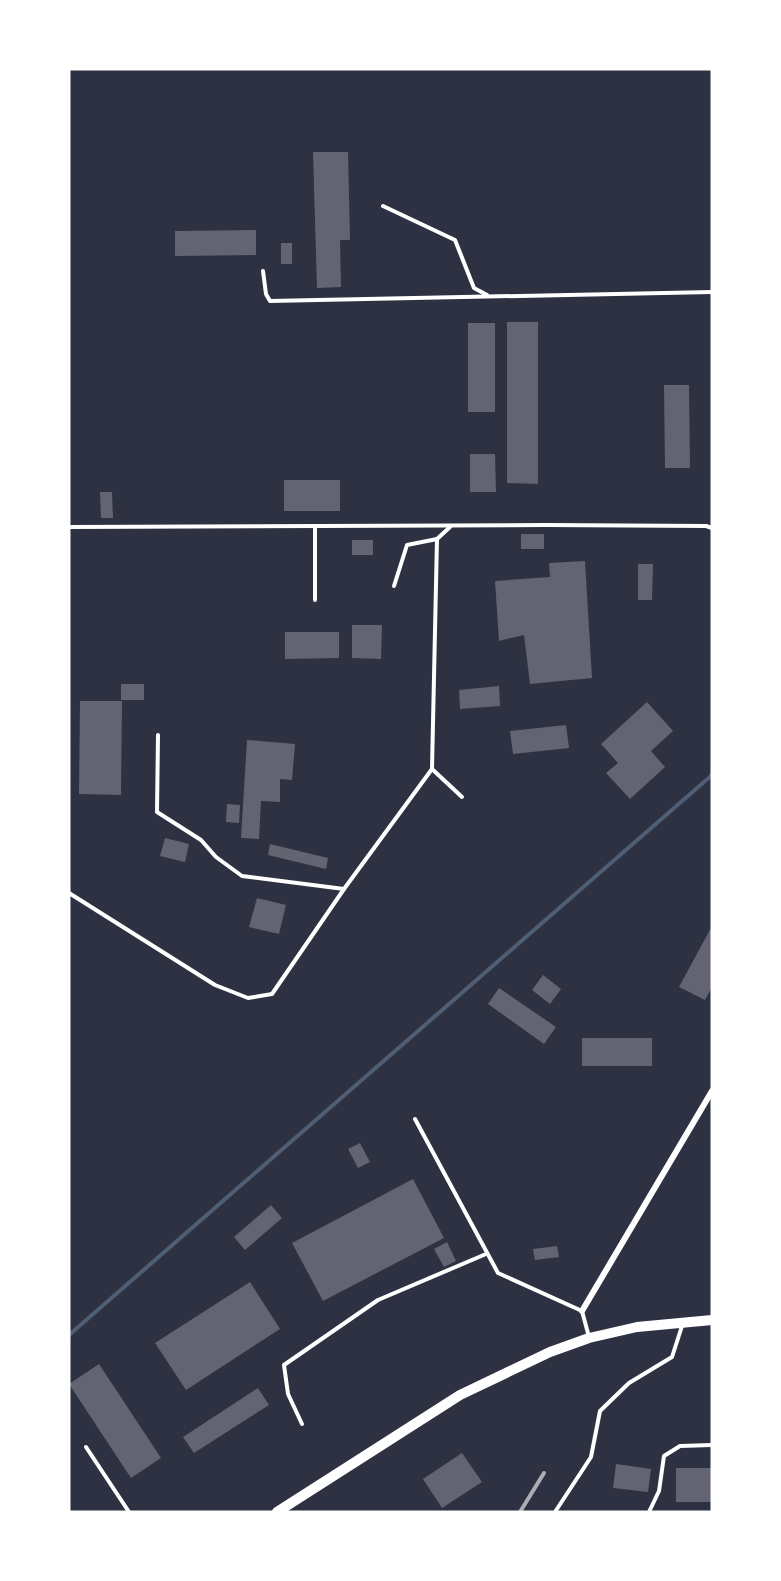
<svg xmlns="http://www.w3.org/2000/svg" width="781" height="1581" font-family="'Crimson Pro',serif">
<rect width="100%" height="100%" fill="#2d3142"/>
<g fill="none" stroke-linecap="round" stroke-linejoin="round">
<polyline stroke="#4f5d75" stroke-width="4" points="69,1335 712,775"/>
</g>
<g fill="#626471">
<polygon points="313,152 348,152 350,240 340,240 341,287 317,288"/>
<polygon points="256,230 256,255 175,256 175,231"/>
<rect x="281" y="243" width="11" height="21"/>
<polygon points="507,322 538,322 538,484 507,483"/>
<rect x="468" y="323" width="27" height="89"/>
<polygon points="664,385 689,385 690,468 665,468"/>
<polygon points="470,454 495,454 496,492 470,492"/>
<rect x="284" y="480" width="56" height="31"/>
<polygon points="100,492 112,492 113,518 101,518"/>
<rect x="521" y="534" width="23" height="15"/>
<rect x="352" y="540" width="21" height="15"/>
<polygon points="585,561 592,678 530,684 524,635 499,641 495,581 550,577 549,563"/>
<polygon points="638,564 653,564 652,600 638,600"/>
<polygon points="352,625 382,625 381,659 352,658"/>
<polygon points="285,632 339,632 339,658 285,659"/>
<rect x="121" y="684" width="23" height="16"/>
<polygon points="499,686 500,706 460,709 459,690"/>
<polygon points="80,701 122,701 121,795 79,794"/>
<polygon points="647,702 673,731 651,751 665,767 630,799 606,773 618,763 601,744"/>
<polygon points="566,725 569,748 513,754 510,731"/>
<polygon points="247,740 295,744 292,780 280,779 280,802 261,801 259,839 241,838"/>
<polygon points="227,804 240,805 239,823 226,822"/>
<polygon points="165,838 189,844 185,862 160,856"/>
<polygon points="270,844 328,858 326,869 268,855"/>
<polygon points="257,898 286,905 279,934 249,927"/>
<polygon points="712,926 712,987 705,1000 679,987"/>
<polygon points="543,975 561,989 550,1004 532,990"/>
<polygon points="499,988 556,1027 544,1044 488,1004"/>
<rect x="582" y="1038" width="70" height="28"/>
<polygon points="360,1143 370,1162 358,1168 348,1149"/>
<polygon points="413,1179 444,1238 323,1301 292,1243"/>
<polygon points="271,1205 282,1218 245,1250 234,1237"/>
<polygon points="447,1242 456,1261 444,1267 434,1249"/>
<polygon points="557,1246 559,1257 535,1260 533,1249"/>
<polygon points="250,1282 280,1329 186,1390 155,1343"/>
<polygon points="99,1364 161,1458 131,1478 69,1384"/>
<polygon points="258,1388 269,1405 194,1453 183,1437"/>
<polygon points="462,1453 482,1482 442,1508 423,1479"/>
<polygon points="616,1464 651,1469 648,1492 613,1488"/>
<rect x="676" y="1468" width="36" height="34"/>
</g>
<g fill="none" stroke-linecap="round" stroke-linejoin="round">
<g stroke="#fff" stroke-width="4">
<polyline points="383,206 455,240 474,288 487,295"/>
<polyline points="263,271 266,294 270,301 712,292"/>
<polyline points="69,527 546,525 706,526 712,528"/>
<polyline points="315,527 315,600"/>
<polyline points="394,586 407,545 437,539"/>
<polyline points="158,735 157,812 201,840 216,857 242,876 344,889"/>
<polyline points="432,769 462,797"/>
<polyline points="69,893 215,985 248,998 272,994 344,889 432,769 437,539 450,527"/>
<polyline points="415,1119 498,1273 582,1311 589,1337"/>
<polyline points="302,1424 288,1394 284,1365 378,1300 486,1254"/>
<polyline points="86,1447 129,1512"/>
<polyline points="555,1512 591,1457 600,1411 629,1383 672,1357 682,1326"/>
<polyline points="649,1512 659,1491 664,1456 680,1446 712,1445"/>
</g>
<polyline stroke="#fff" stroke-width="6" points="582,1311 712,1091"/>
<polyline stroke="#fff" stroke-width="10" points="277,1512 460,1395 550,1352 589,1338 637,1327 712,1320"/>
<polyline stroke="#abadb3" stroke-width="4" points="520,1512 544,1473"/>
</g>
<rect width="781" height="1581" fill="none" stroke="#ffffff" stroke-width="141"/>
</svg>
